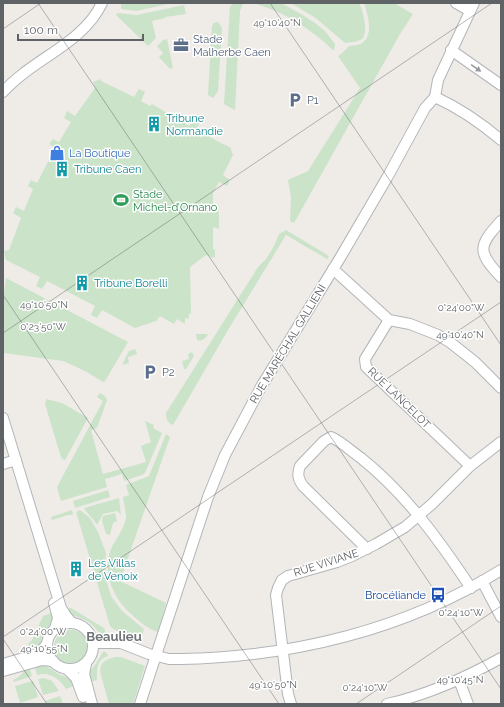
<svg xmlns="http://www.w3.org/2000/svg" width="504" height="707" font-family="Raleway,sans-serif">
<rect width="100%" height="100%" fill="#efece8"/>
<g fill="#cbe3c8">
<polygon points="121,3 173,3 136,11 121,9"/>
<polygon points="233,3 243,3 240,11 235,110 224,104 230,7"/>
<path d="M253 3H281L301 14 315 23 326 32 335 44 334 51C310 28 284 12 253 3Z"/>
<path d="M291 3H359C363 10 368 31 363 38 360 42 351 42 345 43L317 19Z"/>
<path d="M364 3H394L413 14 400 34 294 223 290 221 291 197 288 180 308 171 360 88 338 56C342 54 347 48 349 46 353 45 358 46 362 43 374 36 368 14 364 3Z"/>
<polygon points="184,5 186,14 165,17 165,18 152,21 156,38 148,46 116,15 118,13 137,15"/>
<polygon points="218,22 222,28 218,91 213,98 208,95 212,26 214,23"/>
<polygon points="167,39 173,68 170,69 159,57 163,53 157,46 163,40"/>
<polygon points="101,79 101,81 134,97 139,89 145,92 141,101 150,106 152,104 189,126 194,118 200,122 196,130 229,147 230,147 233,155 223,175 230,180 227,186 219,182 213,193 213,209 219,212 219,229 213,227 213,249 215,250 215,258 213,257 213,258 206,255 190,267 191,314 189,313 189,319 185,318 185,324 177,319 174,324 160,316 156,321 135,328 102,310 97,318 91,315 95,306 47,281 42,289 36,286 40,277 6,260 4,251 9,250 21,218 13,213 16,207 24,211 33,189 28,186 31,180 37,183 55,148 49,144 53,139 59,142 71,122 64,118 67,111 75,116 95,88 93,82"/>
<path d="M286 230 329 256 327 259 286 235 228 330 173 425C168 423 166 419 166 413L258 267 266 259 274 246 279 234Z"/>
<polygon points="6,278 128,342 105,381 103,382 85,371 63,361 4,353 3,351 3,302"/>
<path d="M196 334H208C206 338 202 342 197 340Z"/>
<polygon points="135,349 137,354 128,357 129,363 122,365 129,351"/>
<polygon points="192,352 194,356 186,369 184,369 182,361 189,359 188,354"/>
<polygon points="100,393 105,396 107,400 97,428 91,430 103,474 146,462 141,446 151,442 145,421 154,425 153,428 162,433 145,473 142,475 124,481 122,474 105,479 107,487 61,501 57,487 103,401 97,397"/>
<polygon points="46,399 62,403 88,418 65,460 62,459 60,454 45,404"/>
<path d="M166 434 170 437 120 581 166 603 158 632C147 629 138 620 130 613 113 598 102 571 111 549 116 538 124 530 126 518 126 511 124 504 123 497L129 495 126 485 149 476Z"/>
<polygon points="108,490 110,497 75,508 73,501"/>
<path d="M119 498 121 515 117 511 103 514 97 525C94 519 87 514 84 508Z"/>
<polygon points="72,510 73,515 68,515 52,520 51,517"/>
<polygon points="80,510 90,518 98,532 106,553 105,564 107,583 111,596 122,611 144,629 141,641 113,629 110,626 76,512"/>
<polygon points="115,513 117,521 113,523 110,535 106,534 102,521 103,516"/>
<path d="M71 608 104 628 105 630V635L100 634C96 629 92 623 85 620 76 615 72 618 65 609Z"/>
<polygon points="54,612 52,622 43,633 40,646 30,654 28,644 32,640 43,616"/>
<circle cx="71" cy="647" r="17"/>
<path d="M103 652H106L108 656C96 660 97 670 97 680L89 682V672L95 665Z"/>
<path d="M115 657H121L145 666 133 704H109C107 697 105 690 103 682 98 667 99 661 115 657Z"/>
<path d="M34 664 45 665 58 674 71 679 76 685 66 689C60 679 49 671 37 675Z"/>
<path d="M29 667 32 676 14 682 13 680C22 676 22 672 29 667Z"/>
<polygon points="44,678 52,681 59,691 43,695 38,679"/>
<polygon points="33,681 38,697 20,703 15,686"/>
<polygon points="60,696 63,704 46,704 45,701"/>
</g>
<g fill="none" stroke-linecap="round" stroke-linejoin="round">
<g stroke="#b2b5b8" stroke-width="12">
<g id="minor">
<polyline points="456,3 470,11"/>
<polyline points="451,50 501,85"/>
<path d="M3 92C32 59 83 44 102 3"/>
<path d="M435 97C459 108 481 123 501 140"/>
<path d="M501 221C478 246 477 252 501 277"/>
<polyline points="333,269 389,320 410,324 438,335 451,343 475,362 501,388"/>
<polyline points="389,320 365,359 366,367 470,466"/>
<polyline points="3,418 61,608 66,616 72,623"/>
<polyline points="3,464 16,460"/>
<path d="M367 549 303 486C298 479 297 474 300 466L324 441 331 437C342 442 351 451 361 458 406 494 439 540 471 588"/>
<polyline points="482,581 501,617"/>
<polyline points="54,603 58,618 55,629"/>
<circle cx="70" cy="646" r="23"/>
<path d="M93 643H121L149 654 169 659H180C292 657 405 630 501 570"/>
<polyline points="3,664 34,655 41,651 47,644"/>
<polyline points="86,664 84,674 92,704"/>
<polyline points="68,670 76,678 83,697"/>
<polyline points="3,671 42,660 53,661"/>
<polyline points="459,680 468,704"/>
<polyline points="140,704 208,497 225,455 261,387 340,258 388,176 425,108 435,97 438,80 474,3"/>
<polyline points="291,704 288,694 276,595 278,588 282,580 288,576 337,562 352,556 376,544 405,527 432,504 470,466 501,442"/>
<path d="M387 704C427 695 465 678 501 658"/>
</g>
</g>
<use href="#minor" stroke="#fff" stroke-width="10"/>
</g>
<defs><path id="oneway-solid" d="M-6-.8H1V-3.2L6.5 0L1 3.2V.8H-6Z"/></defs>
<use fill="#979a9c" href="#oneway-solid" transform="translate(476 68) rotate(35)"/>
<path fill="none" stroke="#5f6366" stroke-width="1" stroke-opacity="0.45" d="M38 3 501 689M270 3 501 345M3 29 41 3M3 295 279 704M3 333 492 3M3 637 501 302M3 639 47 704M356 704 501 606"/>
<defs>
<g id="office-bare" transform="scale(1.2)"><path d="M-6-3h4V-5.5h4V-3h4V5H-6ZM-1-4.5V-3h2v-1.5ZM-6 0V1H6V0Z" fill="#5c6f8a" stroke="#fff" stroke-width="2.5" paint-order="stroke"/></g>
<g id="parking-bare" transform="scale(1.2)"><path d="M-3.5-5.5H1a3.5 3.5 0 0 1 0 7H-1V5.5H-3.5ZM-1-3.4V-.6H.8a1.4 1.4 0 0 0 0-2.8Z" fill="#5c6f8a" stroke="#fff" stroke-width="2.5" paint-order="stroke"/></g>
<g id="building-bare" transform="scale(1.2)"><path d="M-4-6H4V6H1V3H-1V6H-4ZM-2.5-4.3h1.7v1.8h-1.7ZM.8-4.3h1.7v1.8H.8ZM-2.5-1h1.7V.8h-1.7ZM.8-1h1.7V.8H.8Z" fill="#0f9aa8" stroke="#fff" stroke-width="2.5" paint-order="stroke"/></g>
<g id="shop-bare" transform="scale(1.2)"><path d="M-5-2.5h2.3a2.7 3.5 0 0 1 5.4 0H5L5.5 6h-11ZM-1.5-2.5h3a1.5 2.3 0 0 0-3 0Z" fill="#3f7fe0" stroke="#fff" stroke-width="2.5" paint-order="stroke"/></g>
<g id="stadium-bare" transform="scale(1.2)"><path d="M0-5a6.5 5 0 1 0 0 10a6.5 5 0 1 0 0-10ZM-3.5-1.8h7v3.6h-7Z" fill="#2e9e5b" stroke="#fff" stroke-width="2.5" paint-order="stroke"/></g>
<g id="bus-bare" transform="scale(1.2)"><path d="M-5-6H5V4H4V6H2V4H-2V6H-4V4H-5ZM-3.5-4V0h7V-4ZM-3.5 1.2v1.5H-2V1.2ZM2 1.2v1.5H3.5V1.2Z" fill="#1a4fb4" stroke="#fff" stroke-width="2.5" paint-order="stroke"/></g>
</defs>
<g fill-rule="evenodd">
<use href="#office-bare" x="181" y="45"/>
<use href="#parking-bare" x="295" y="100"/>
<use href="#building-bare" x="154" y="124"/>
<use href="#shop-bare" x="57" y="153"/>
<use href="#building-bare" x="62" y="169"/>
<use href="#stadium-bare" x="121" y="200"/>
<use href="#building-bare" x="82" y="283"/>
<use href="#parking-bare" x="150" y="372"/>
<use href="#building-bare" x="76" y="569"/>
<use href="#bus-bare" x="438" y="595"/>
</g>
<g text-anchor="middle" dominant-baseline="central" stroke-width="3" stroke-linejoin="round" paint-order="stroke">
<g font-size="11" fill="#4e5e75" stroke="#fff" text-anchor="start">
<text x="193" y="39">Stade<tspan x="193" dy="13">Malherbe Caen</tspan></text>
<text x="307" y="100">P1</text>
<text x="162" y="372">P2</text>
</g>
<g font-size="11" fill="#0d838f" stroke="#fff" text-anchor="start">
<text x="166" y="118">Tribune<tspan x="166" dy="13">Normandie</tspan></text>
<text x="74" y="169">Tribune Caen</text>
<text x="94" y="283">Tribune Borelli</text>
<text x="88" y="563">Les Villas<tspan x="88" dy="13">de Venoix</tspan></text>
</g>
<g font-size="11" fill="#366cbe" stroke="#fff" text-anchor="start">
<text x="69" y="153">La Boutique</text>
</g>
<g font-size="11" fill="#27864d" stroke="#fff" text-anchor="start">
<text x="133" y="194">Stade<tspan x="133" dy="13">Michel-d’Ornano</tspan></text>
</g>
<g font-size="11" fill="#5f6366" stroke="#fff">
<text transform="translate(288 344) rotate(-59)">RUE MARÉCHAL GALLIENI</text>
<text transform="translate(399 398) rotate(44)">RUE LANCELOT</text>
<text transform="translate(326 563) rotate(-18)">RUE VIVIANE</text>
</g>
<g font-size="11" fill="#164399" stroke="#fff" text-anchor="end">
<text x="426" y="595">Brocéliande</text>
</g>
<g font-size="13" font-weight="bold" fill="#707578" stroke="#fff">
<text x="114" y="636">Beaulieu</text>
</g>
</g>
<g font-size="10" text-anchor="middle" fill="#5f6366" stroke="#fff" stroke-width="3" stroke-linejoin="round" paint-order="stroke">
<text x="277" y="26">49°10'40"N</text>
<text x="44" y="308">49°10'50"N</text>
<text x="461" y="311">0°24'00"W</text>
<text x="43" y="330">0°23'50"W</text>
<text x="460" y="338">49°10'40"N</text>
<text x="461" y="616">0°24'10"W</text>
<text x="43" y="635">0°24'00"W</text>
<text x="44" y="652">49°10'55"N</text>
<text x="460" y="683">49°10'45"N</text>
<text x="273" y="688">49°10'50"N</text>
<text x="365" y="691">0°24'10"W</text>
</g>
<rect width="504" height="707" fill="none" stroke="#5f6366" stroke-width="8"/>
<path d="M18 34v6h125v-6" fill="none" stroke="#5f6366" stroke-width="2"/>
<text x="24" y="34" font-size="12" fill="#5f6366" stroke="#ffffff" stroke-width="3" paint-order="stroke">100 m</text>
</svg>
